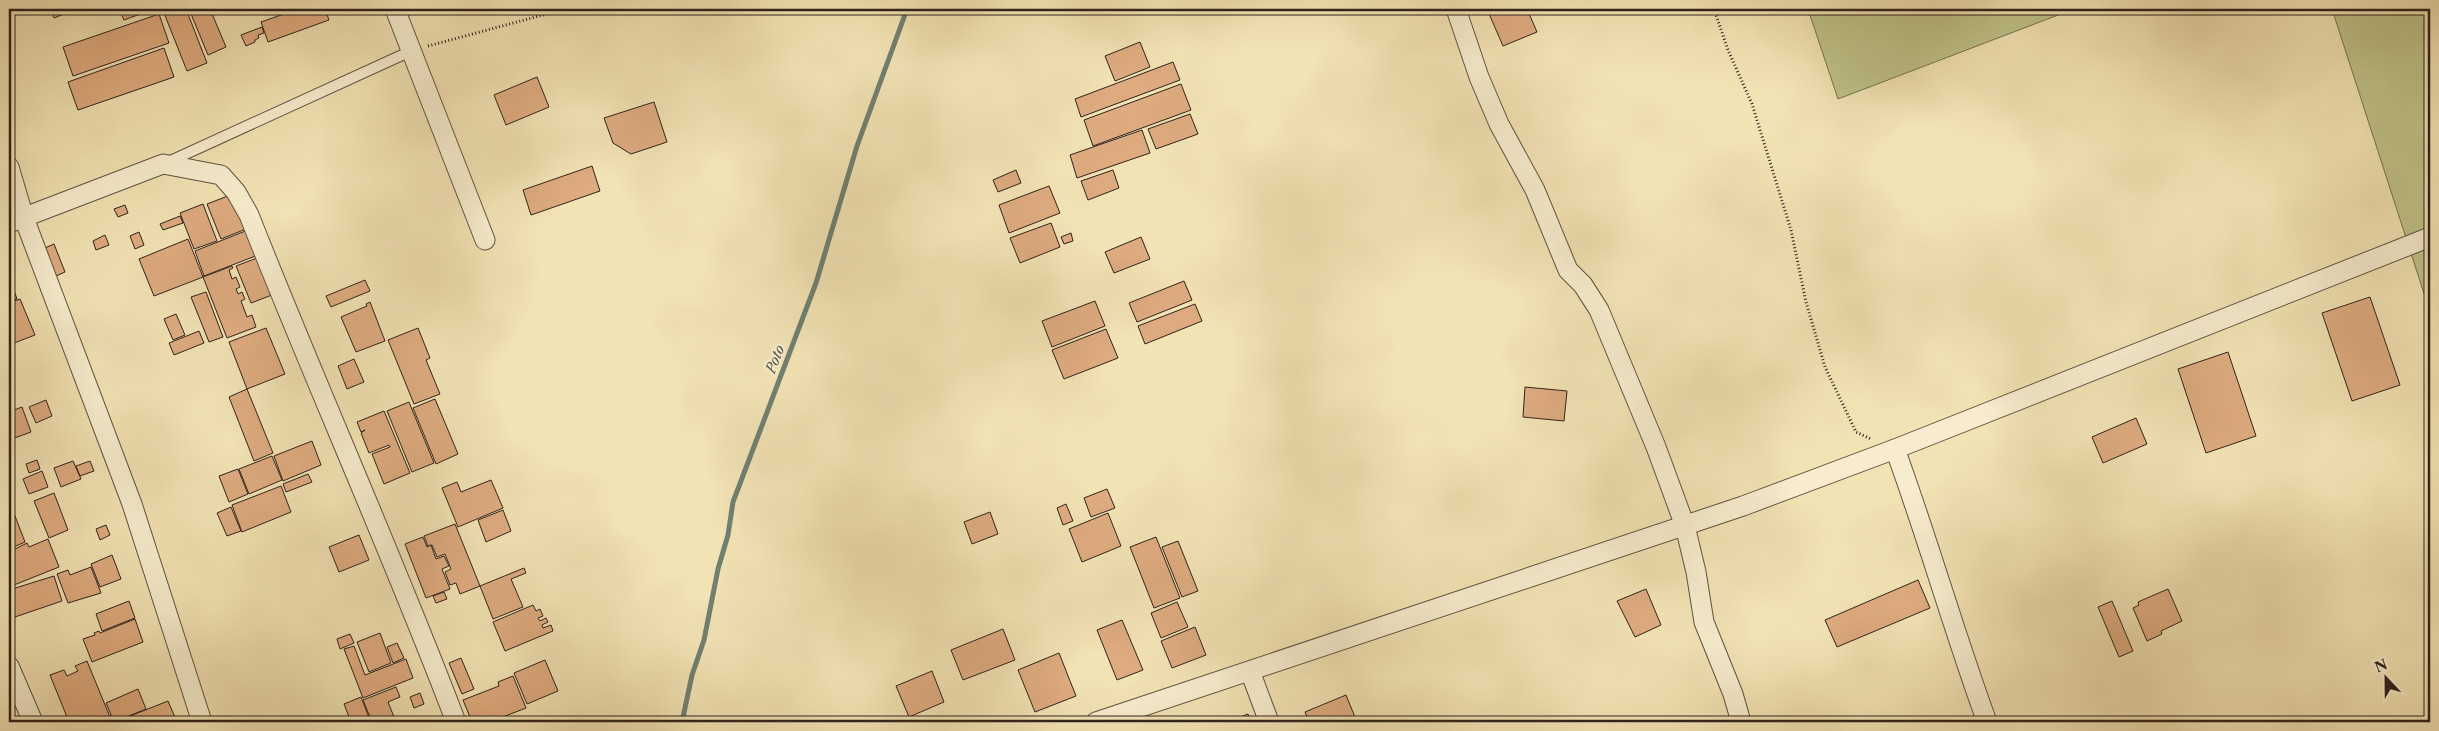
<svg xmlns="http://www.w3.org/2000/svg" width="2439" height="731" font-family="'Libre Caslon Text',serif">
<rect width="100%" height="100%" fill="#f2e3b4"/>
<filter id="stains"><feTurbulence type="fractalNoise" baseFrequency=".004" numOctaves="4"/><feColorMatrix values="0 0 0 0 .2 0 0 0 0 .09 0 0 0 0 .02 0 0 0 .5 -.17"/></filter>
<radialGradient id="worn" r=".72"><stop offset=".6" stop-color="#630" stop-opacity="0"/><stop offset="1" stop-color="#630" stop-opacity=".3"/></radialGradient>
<g fill="#bfc289" stroke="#777252">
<polygon points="1808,9 2074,9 1838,99"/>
<polygon points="2332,9 2430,9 2430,312"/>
</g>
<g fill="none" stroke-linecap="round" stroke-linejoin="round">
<polyline stroke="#708071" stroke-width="5" points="682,722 692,675 704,640 718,569 728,535 733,502 816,283 857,146 907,9"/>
</g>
<g fill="#deab80" stroke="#2f221b">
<polygon points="50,9 76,9 54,18"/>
<polygon points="119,9 142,9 143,13 124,20"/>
<polygon points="174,9 186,9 207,63 187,71 164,13"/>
<polygon points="189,9 210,9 226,47 208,55"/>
<polygon points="298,9 325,9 329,20 268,42 261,22"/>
<polygon points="1487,9 1527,9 1537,32 1503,46"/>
<polygon points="159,14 169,43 73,76 63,47"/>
<polygon points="262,27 264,33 258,35 259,38 255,40 255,42 246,46 241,35"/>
<polygon points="1140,42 1150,67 1115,81 1105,56"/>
<polygon points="164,48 174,77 78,110 68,82"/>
<polygon points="1173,62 1180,80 1081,117 1075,99"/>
<polygon points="537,77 549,107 506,125 494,95"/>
<polygon points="1181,84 1191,110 1093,146 1084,120"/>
<polygon points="654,102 667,142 631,154 613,143 604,118"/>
<polygon points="1190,114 1198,134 1156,149 1148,129"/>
<polygon points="1142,130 1150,153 1077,178 1070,155"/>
<polygon points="592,166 600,191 531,215 523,190"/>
<polygon points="1016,170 1021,183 998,192 993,180"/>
<polygon points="1113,170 1119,188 1088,200 1081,181"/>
<polygon points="1049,186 1060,213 1009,233 999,205"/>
<polygon points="233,194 246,229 221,239 207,204"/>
<polygon points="203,204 217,241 194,249 180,213"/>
<polygon points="125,205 128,213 118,217 114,209"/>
<polygon points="180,216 183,223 163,230 160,224"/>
<polygon points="1051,223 1060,247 1020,263 1010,238"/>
<polygon points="248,230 258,255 204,276 195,251"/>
<polygon points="139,232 144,245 135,249 130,236"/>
<polygon points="1071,233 1073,241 1064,244 1061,237"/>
<polygon points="105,235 109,245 96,250 93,241"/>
<polygon points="1141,237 1150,259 1114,273 1105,252"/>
<polygon points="188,239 203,277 154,296 139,259"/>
<polygon points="54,244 65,272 56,276 45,248"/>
<polygon points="257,258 272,295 251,303 236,266"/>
<polygon points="232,266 233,268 229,270 232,279 236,277 240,287 236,289 238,294 242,292 245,299 241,301 247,317 252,315 256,327 227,338 203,277"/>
<polygon points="9,276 17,299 9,302"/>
<polygon points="365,280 370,291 331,307 326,296"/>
<polygon points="1184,281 1192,300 1137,322 1129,303"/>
<polygon points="206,292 223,337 209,342 191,297"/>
<polygon points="2370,297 2400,385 2352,401 2322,313"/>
<polygon points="20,299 35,335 9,345 9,303"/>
<polygon points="1095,301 1105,326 1052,347 1042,321"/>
<polygon points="370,302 385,341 356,352 341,317 367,306 366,304"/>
<polygon points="1195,304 1202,321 1145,344 1138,326"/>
<polygon points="176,314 185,335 173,340 164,319"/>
<polygon points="266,328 285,374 247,389 229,342"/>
<polygon points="418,328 430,358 426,360 440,394 414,404 388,340"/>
<polygon points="1106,329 1118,358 1064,379 1052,350"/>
<polygon points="199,331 204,343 174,355 169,343"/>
<polygon points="2228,352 2256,436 2206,453 2178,369"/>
<polygon points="354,359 364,382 347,389 338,366"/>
<polygon points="1525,387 1567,391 1564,421 1523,417"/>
<polygon points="247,389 273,453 254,461 229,397"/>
<polygon points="435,399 458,454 436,464 413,408"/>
<polygon points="46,400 52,416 36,423 29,407"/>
<polygon points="409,402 434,463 412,472 387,411"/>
<polygon points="22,407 31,432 9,440 9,412"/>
<polygon points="384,411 410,473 384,484 372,454 390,447 389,445 369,453 361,433 365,430 361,432 357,422"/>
<polygon points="2136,418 2147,444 2103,463 2092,437"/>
<polygon points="312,441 321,465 283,481 274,456"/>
<polygon points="272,456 282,480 249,494 239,469"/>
<polygon points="37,460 40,469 29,473 26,464"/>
<polygon points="73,461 81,479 61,487 54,468"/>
<polygon points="90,461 94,471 80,476 76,466"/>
<polygon points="238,469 248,494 229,502 219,476"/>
<polygon points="42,471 48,487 29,494 23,479"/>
<polygon points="308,474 312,482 286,492 283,484"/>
<polygon points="491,480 503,508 458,527 442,488 457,482 461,492"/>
<polygon points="281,486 291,512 242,532 232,505"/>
<polygon points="1107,489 1115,508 1091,517 1084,498"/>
<polygon points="54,493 68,530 49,538 34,501"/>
<polygon points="10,503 25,542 9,549 9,504"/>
<polygon points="1066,504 1073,521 1063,525 1057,508"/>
<polygon points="231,507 241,531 227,536 217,513"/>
<polygon points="503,510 511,531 486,542 478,520"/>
<polygon points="990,512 998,534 972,544 964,522"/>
<polygon points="1108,513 1121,546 1082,562 1069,529"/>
<polygon points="455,524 480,586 460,594 456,583 450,585 445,572 451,569 445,554 437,557 432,545 428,546 424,536"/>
<polygon points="106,525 110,535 100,540 96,529"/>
<polygon points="359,535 369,560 339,572 329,547"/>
<polygon points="423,537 427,547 431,545 436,559 444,556 449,566 442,569 450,589 426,598 405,544"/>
<polygon points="1156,537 1180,598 1154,608 1130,547"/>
<polygon points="48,539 59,567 9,587 9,552 27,543 29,547"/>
<polygon points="1178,541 1198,591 1182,597 1162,547"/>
<polygon points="112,555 121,579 100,587 91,564"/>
<polygon points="91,567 101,593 68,603 57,574 68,570 70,575"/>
<polygon points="524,568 526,573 511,579 523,607 493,619 480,586"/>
<polygon points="54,576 62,601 9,619 9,590"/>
<polygon points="1918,580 1930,608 1837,647 1825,620"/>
<polygon points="1646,589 1661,625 1635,637 1617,601"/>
<polygon points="2168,589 2182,621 2161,631 2162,634 2147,641 2133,608 2139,605 2138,602"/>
<polygon points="444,592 447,599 436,603 433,596"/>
<polygon points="129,601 135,618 102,631 96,614"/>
<polygon points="2112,601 2133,651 2119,657 2098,607"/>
<polygon points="1177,602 1188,627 1161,638 1151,613"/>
<polygon points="533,605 536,611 540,609 543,616 538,618 540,621 546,618 548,622 542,625 543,628 551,625 553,631 505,651 493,622"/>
<polygon points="135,619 143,642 92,662 83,639 95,635 94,633 99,631 100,633"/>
<polygon points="1122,620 1143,670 1117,680 1097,630"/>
<polygon points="1195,627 1206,655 1172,668 1161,641"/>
<polygon points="1003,629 1015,660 963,680 951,650"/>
<polygon points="380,633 391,663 369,672 357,642"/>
<polygon points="350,634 354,643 340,649 337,639"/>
<polygon points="397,643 404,658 393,663 387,647"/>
<polygon points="354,646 365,675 406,659 413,678 363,698 344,649"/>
<polygon points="1059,653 1076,696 1035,712 1018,670"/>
<polygon points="461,658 474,689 462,694 449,663"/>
<polygon points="545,660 558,691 527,704 514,673"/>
<polygon points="87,661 112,722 69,722 50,675 64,670 67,676 78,671 75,666"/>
<polygon points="932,671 944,702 909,717 896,686"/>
<polygon points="513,676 526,708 490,722 472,722 463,700 499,686 498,682"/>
<polygon points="396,687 400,697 388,702 396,722 372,722 363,700"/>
<polygon points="138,689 146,709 114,722 106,703"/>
<polygon points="420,693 424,704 414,708 410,697"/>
<polygon points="1346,695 1357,722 1309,722 1305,712"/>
<polygon points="361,697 370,720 351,722 344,704"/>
<polygon points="168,701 177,722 115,722"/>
<polygon points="1248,714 1251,722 1227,722"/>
</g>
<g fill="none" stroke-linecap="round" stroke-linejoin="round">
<g stroke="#605241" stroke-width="12">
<polyline id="lane" points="166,163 411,51"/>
</g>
<g stroke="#605241" stroke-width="21">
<g id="street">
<polyline points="395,9 485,240"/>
<polyline points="1456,9 1479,77 1499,124 1535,190 1568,270 1583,285 1599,310 1656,447 1685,526 1696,572 1704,622 1733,694 1741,722"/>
<polyline points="9,167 24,218 132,504 202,722"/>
<path d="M9 223 163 164 221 175 236 192 249 215C316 385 391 551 456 722"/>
<path d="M1895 449C1928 539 1954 632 1987 722"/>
<polyline points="9,666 33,722"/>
<polyline points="1250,671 1269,722"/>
<polyline points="1096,722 1743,506 1895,449 2430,237"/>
</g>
</g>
<g stroke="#2f221b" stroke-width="3" stroke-dasharray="1 2.5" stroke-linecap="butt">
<polyline points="1714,9 1728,50 1752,104 1791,230 1806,302 1825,367 1856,432 1871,439"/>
<polyline points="428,46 565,9"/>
</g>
<use href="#lane" stroke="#f7edce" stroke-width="10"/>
<use href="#street" stroke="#f7edce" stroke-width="19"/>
</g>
<g text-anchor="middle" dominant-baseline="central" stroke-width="4" stroke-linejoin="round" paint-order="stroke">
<g font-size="14" font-style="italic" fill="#4f5146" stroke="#f7edce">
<text transform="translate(775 359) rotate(-69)">Poto</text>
</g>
</g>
<rect width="2439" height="731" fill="none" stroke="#f2e3b4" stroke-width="30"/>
<rect x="10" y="10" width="2419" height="711" fill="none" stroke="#2f221b" stroke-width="2.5"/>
<rect x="15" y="15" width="2409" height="701" fill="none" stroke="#2f221b"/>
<g transform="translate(2386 678) rotate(338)" stroke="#f7edce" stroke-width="4" paint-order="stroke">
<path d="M0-4L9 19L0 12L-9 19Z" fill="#2f221b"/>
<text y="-8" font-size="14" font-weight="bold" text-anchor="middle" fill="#2f221b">N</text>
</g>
<rect width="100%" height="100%" filter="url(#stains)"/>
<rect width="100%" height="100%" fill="url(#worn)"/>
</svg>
